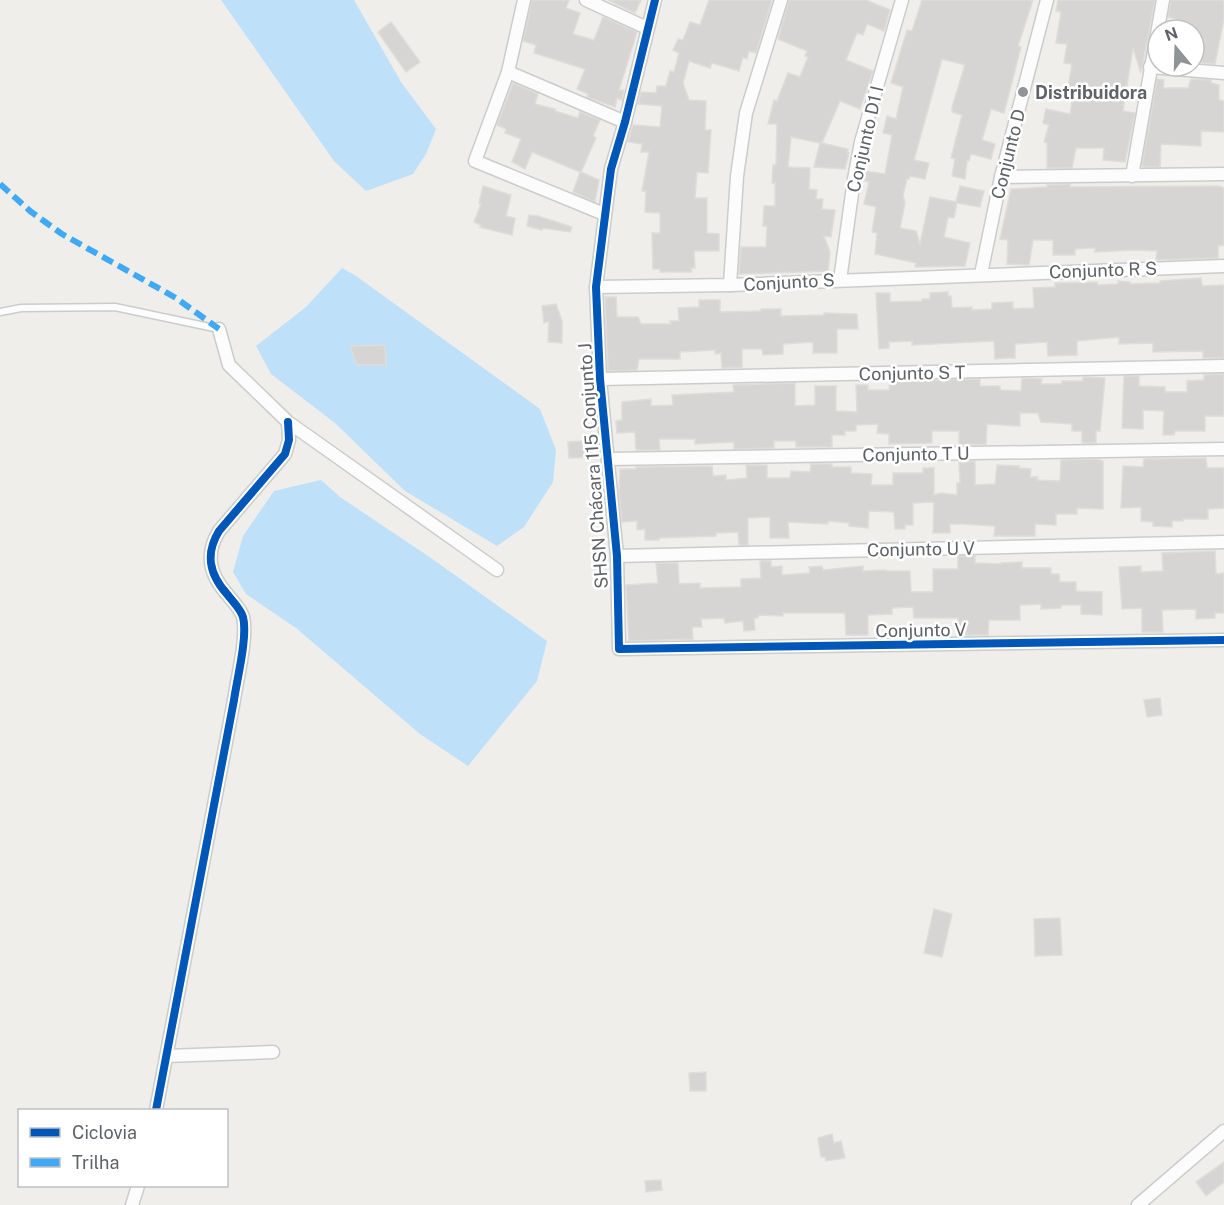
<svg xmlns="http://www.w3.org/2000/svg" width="1224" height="1205" font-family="'Public Sans',sans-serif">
<rect width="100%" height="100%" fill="#efeeea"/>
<g fill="#bfe0f9">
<polygon points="221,0 354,0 401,82 436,129 426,154 413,174 366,191 334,161"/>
<polygon points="342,268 356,276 540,409 556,450 553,482 524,527 497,546 405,491 335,423 271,374 256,346 306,307"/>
<polygon points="321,480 340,497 431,558 547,641 537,681 468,766 420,734 296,628 246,594 233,572 243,536 274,491"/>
</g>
<g fill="#d6d5d3" stroke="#deddd9" stroke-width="1.5">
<polygon points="532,0 569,0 566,8 580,13 573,34 594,40 603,17 637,32 619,90 624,90 622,100 617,98 615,107 587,97 588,94 577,89 585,69 534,53 536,45 523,41"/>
<polygon points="608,0 641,0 635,13"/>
<polygon points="709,0 772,0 756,53 749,51 747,59 743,57 739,71 712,63 710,68 689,61 683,83 689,100 706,101 705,130 711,130 708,173 697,172 695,198 707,198 707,233 719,234 719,251 694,251 695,268 691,268 692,272 660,272 660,269 653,269 652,233 660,233 660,213 645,212 646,191 642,191 649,152 641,152 642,144 628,142 633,125 660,127 662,106 638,104 641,92 656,93 657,86 666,86 670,71 674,72 679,53 673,50 678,39 683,40 690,22 700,25"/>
<polygon points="789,0 866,0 890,10 884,31 867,24 863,35 857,33 846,60 873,71 860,109 840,101 822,143 848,149 847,152 849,153 845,169 814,167 820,143 791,137 788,167 810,168 809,189 817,190 816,199 823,199 822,209 835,210 831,237 824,236 830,252 828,271 739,274 741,247 766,247 767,226 763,226 764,206 775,206 775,183 772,183 773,165 776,165 777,124 768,124 774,100 777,101 788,73 800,77 808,57 805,56 807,51 778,39"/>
<polygon points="922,0 1033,0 1018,46 1021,47 1004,113 991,109 982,140 995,144 991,159 971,154 969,161 967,161 965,179 952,176 955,159 951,158 962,115 952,112 952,107 965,65 942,59 914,160 929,163 925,179 910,176 909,179 907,179 903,195 905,203 900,228 916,231 920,244 930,197 956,202 960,186 984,191 980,207 957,203 954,218 948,217 944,237 970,243 965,266 915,267 916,263 875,254 877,233 872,232 876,207 864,204 869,182 862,180 865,171 885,174 892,135 883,133 887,116 896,119 903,87 891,83 907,30 912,31"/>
<polygon points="1058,0 1155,0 1141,73 1133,48 1123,111 1135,113 1125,162 1103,160 1104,148 1076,148 1072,168 1047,168 1047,143 1044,142 1049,125 1043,123 1046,109 1070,114 1074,90 1068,88 1072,64 1064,63 1067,44 1056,43 1061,12 1056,11"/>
<polygon points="1171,0 1224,0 1224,19 1215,64 1194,62 1194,30 1178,30 1180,20 1168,17"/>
<polygon points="391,22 420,62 406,72 378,32"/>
<polygon points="1157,79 1164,80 1163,88 1188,88 1191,79 1211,80 1211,83 1219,85 1219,100 1224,101 1224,132 1201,131 1201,146 1161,144 1160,167 1144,167 1142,165"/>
<polygon points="513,83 538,94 535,104 555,109 555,111 578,118 580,112 600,120 593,136 596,138 581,172 599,180 595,202 573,192 580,172 532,152 525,169 512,162 521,139 505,133 506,129 497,125"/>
<polygon points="1070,184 1070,187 1218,186 1224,188 1224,245 1218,246 1218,258 1156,260 1157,251 1136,250 1095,252 1095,248 1075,249 1075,255 1053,255 1053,240 1033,240 1029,265 1007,264 1008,240 1000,239 1011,189 1047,187 1047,185"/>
<polygon points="483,186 511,195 506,216 515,218 512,235 480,227 481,225 474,222 481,204 479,203"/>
<polygon points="529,215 538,216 572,227 570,232 543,228 542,230 527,226"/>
<polygon points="1201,278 1202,286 1224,285 1224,358 1203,358 1203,351 1153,352 1153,343 1119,344 1119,337 1077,341 1077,355 1048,356 1047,342 1015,344 1015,358 1007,358 995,359 994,341 912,345 912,341 889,342 889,348 879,349 876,293 890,293 890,302 922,301 922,299 930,299 930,293 948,292 948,296 951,296 952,308 972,307 972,310 992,309 992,303 1013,302 1013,309 1034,308 1033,288 1055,287 1055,283 1097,282 1098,285 1118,284 1118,281 1130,282 1130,284 1160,283 1160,281"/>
<polygon points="605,297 616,297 617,317 638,317 641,324 671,324 670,321 679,321 678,308 699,307 699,300 720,300 720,312 761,311 761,309 781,309 781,316 824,315 824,313 857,314 858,329 837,329 837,353 813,353 813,342 783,344 783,354 763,355 762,349 742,349 742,367 722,368 721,353 715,354 715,350 680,352 680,359 639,359 637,370 608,371"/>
<polygon points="556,304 562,321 562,343 548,342 549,321 544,323 542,306"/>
<polygon points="385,345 386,365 357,365 350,346"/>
<polygon points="1224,374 1224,416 1205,416 1205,431 1175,431 1174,435 1163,435 1164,411 1143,410 1143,429 1122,428 1124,376 1139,376 1139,386 1165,387 1165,392 1187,392 1187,381 1204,380 1204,375"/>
<polygon points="1083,377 1105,378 1100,431 1096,431 1096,443 1082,443 1082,431 1072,431 1072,424 1041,422 1038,413 1020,413 1020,426 987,424 986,444 959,445 959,431 932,431 932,443 889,444 889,434 877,433 878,424 856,425 856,431 845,431 845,435 832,435 832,447 796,447 796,441 774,441 774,448 734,449 734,442 695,444 695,439 659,439 660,450 636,450 635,432 617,433 616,421 622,420 622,402 651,399 651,406 673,405 672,395 734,392 733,385 795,383 795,406 815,405 815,386 836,386 836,411 857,412 856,385 868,385 868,390 889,390 890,381 980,379 980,386 1000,386 1000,390 1021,391 1022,378 1042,379 1041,384 1062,384 1062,381 1083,381"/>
<polygon points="593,440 594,457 569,458 568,442"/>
<polygon points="1206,458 1207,468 1224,468 1224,508 1208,509 1208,519 1183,519 1183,521 1172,521 1172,527 1153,526 1153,522 1141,521 1141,507 1121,508 1123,466 1143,467 1144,459"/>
<polygon points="1096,459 1103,461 1103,509 1077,508 1077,514 1056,514 1056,525 1035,524 1035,536 994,536 995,526 963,524 950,524 950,533 933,533 934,502 913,503 913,525 905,525 905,529 895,529 894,512 869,511 868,528 849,526 849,523 828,521 828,524 788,522 789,538 770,538 770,517 748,518 748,545 739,545 738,532 716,533 716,536 659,538 659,540 645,540 645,529 637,530 637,521 622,522 619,491 620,469 636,469 636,467 712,466 713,476 726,475 726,480 747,478 746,465 767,465 767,478 790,478 791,471 810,472 811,464 832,464 832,467 851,467 851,473 872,474 871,485 893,485 893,473 923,473 923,468 934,468 934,495 941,493 957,495 957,483 960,483 959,462 975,461 975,485 995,484 997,465 1019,466 1019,468 1031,469 1030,477 1038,477 1037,480 1060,481 1061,460"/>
<polygon points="1215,551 1216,574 1224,573 1224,613 1215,613 1215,618 1196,619 1196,609 1162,610 1163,632 1142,632 1142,608 1122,609 1119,567 1141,566 1141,572 1163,571 1162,553"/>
<polygon points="958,556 975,556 975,563 1001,564 1001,563 1022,562 1022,568 1051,568 1051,574 1059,574 1060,582 1076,582 1076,591 1102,592 1102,615 1081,614 1081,605 1061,605 1061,608 1041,609 1041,604 1020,605 1020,620 989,620 988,635 966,635 967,633 958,633 958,618 914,618 913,607 892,608 892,614 868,615 868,635 846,635 845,613 783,613 783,616 758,615 758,618 754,618 755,630 744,631 743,621 725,623 724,618 701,619 702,627 692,627 693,639 629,641 626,585 658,583 656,563 678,563 679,584 700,583 700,588 741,587 741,579 761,578 760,561 771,561 771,567 782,566 782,575 810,573 809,567 822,566 823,570 863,566 863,571 886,570 886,571 910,571 911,592 933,592 933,569 958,569"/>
<polygon points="1160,698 1162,715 1147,717 1144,700"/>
<polygon points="934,909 952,914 942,957 924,953"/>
<polygon points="1060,918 1062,955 1035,956 1034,919"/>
<polygon points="706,1072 706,1091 690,1091 689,1073"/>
<polygon points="832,1134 834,1143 841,1141 845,1158 826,1161 825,1157 821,1157 818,1138"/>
<polygon points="1224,1162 1224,1182 1206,1196 1196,1182"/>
<polygon points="661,1180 662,1190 646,1192 645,1181"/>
</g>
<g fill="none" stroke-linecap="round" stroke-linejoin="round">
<g stroke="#cbcccc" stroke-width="9">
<polyline id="lane" points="0,312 21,308 115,307 219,329"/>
</g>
<g stroke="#cbcccc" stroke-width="15">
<g id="street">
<polyline points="524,0 508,72 475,161 604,214"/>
<polyline points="586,0 647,28"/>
<polyline points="655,0 625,122 611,169 596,287 600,379 617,556 619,649 1224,640"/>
<polyline points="1150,67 1224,73"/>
<polyline points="508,72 625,122"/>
<polyline points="1132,176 1163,0"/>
<polyline points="1001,177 1224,174"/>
<polyline points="981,274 1001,177 1047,0"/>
<polyline points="840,280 854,179 861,142 902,0"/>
<polyline points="730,285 737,176 746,113 781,0"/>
<polyline points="596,287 730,285 1224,266"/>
<polyline points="219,329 229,365 288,422 497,570"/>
<polyline points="600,379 1224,366"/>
<polyline points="609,459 1224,449"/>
<polyline points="617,556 1224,542"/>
<polyline points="166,1056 273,1052"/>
<path d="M156 1110 234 700C237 679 248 636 243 617 240 608 233 602 227 594 209 574 205 554 219 531L285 454 289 440 288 422"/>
<polyline points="132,1205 138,1186"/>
<polyline points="1138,1205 1224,1131"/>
</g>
</g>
<use href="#lane" stroke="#fdfcfc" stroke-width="6"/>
<use href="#street" stroke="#fdfcfc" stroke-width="12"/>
<polyline stroke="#3fa9f5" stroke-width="6" stroke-dasharray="12 6" stroke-linecap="butt" points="0,184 30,211 62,234 176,298 219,329"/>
<g stroke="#fff" stroke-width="11">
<g id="cycleway">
<polyline points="655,0 625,122 611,169 596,287 600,379 617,556 619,649 1224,640"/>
<path d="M156 1110 234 700C237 679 248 636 243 617 240 608 233 602 227 594 209 574 205 554 219 531L285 454 289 440 288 422"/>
</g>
</g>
<use href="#cycleway" stroke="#0057b8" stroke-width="8"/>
</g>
<circle fill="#919496" stroke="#fff" stroke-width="2" cx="1023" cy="92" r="6"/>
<g text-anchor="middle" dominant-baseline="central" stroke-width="5" stroke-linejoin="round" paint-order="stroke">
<g font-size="18" font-weight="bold" fill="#5f6368" stroke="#fff" text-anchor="start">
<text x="1035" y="92">Distribuidora</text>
</g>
<g font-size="18" fill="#5f6368" stroke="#fff">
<text transform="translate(865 139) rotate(-77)">Conjunto D1 I</text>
<text transform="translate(1008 154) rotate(-76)">Conjunto D</text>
<text transform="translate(1103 270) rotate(-2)">Conjunto R S</text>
<text transform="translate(789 282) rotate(-3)">Conjunto S</text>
<text transform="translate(912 373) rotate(-1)">Conjunto S T</text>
<text transform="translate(916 454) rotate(-1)">Conjunto T U</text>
<text transform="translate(593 466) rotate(-94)">SHSN Chácara 115 Conjunto J</text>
<text transform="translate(921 549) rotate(-1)">Conjunto U V</text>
<text transform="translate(921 630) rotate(-1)">Conjunto V</text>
</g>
</g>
<rect x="18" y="1109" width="210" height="78" fill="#ffffff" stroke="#bfc1c3" stroke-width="1.5"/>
<rect x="30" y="1128" width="30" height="9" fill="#0057b8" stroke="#bfc1c3" stroke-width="1.5"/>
<text x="72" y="1139" font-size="18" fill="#5f6368">Ciclovia</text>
<rect x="30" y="1158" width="30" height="9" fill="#3fa9f5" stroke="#bfc1c3" stroke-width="1.5"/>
<text x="72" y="1169" font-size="18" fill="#5f6368">Trilha</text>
<g transform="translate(1176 48) rotate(341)"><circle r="28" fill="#ffffff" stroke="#bfc1c3" stroke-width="1.5"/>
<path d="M0-4.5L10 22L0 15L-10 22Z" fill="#919496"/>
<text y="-9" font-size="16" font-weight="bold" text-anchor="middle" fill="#5f6368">N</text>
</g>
</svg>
